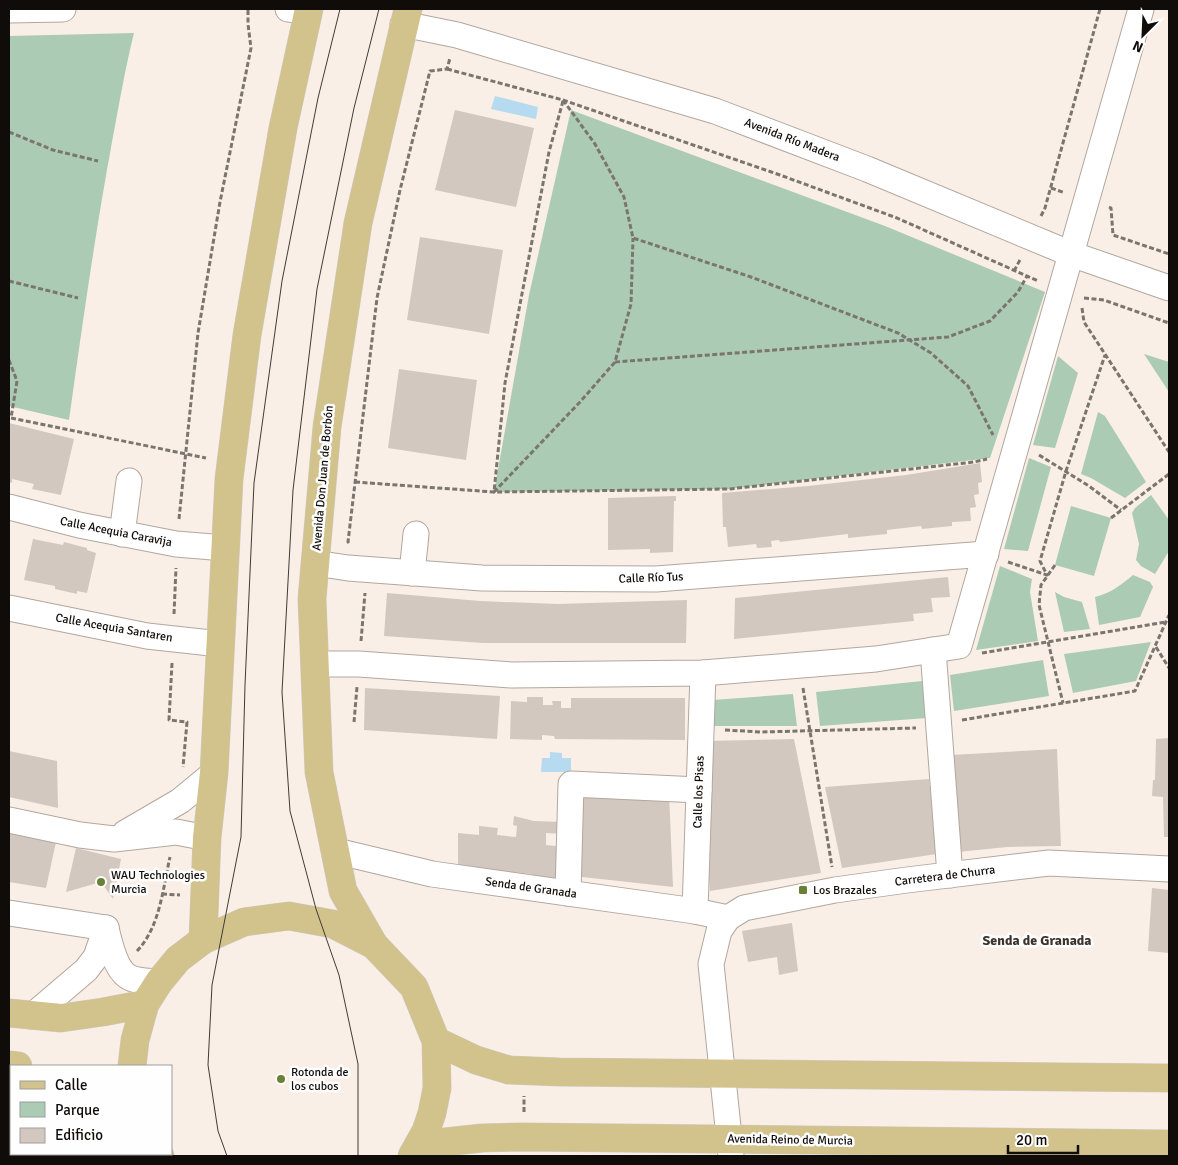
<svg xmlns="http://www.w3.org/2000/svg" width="1178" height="1165" font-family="Signika,sans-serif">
<rect width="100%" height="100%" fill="#faefe6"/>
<g fill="#abcbb5">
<path d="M134 33C125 69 119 105 112 142 95 234 82 327 69 420L9 406V36Z"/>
<polygon points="571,110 885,226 1045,292 990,458 729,489 494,492 529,295"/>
<polygon points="1144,354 1169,362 1169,392"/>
<polygon points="1058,356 1078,373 1055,448 1033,445"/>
<polygon points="1098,412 1105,416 1146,482 1125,498 1091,478 1081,474"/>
<polygon points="1029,458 1051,467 1028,551 1004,549"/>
<polygon points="1151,495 1169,520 1169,551 1155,574 1141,566 1136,560 1139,544 1132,513 1135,508"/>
<polygon points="1071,506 1111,518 1094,576 1055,565"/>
<polygon points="1000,566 1032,579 1030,592 1038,641 976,650"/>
<path d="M1133 575 1150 582 1153 587 1140 617 1099 625 1095 597C1111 593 1121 585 1133 575Z"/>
<polygon points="1055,592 1064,597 1082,602 1090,629 1064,632"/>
<polygon points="1151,642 1136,681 1073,693 1064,654"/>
<polygon points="1043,660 1049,696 954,711 950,675"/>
<polygon points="922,681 927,718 820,726 816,692"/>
<polygon points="793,694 797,726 713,726 713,700"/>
</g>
<g fill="#b6dbf0">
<polygon points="495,96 538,107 536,119 491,109"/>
<polygon points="550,752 562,753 562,758 571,758 571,772 541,772 542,758 550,758"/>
</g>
<g fill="#d3c8bf">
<polygon points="455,110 534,128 516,207 435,190"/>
<polygon points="420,237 503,250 489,334 407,320"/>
<polygon points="399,369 477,380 466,460 388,448"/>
<polygon points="9,423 74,439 61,495 32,489 34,484 12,479 12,483 9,482"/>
<polygon points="980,463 982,482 978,483 979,494 974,495 976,507 970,508 971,521 952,522 952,526 922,529 921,526 887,530 887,534 848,538 848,534 780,542 779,540 771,541 772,547 757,548 756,544 728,547 726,527 723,527 722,493 808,486 906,475"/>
<polygon points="676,496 676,501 674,501 673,552 650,553 650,549 608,550 608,498"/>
<polygon points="33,539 63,545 64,542 87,548 87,550 96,553 87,593 77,591 77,594 55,589 55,586 24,580"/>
<polygon points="948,577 950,597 931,598 933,612 913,614 914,621 734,639 735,598"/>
<polygon points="387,593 480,601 558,604 687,600 686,643 483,643 384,636"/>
<polygon points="365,688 500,696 497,739 364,730"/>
<polygon points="527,697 543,697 543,705 553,705 552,701 561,701 561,708 571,708 571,698 685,698 685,740 555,739 554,736 542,735 542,740 510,739 511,701 527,702"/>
<polygon points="1169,738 1169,837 1164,837 1163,797 1152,796 1153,780 1155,780 1156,739"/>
<polygon points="794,739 821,873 710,891 706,833 705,741"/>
<polygon points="1057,749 1061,846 1007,847 958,852 951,755"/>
<polygon points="9,751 57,761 58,808 9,797"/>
<polygon points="929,779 937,854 842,868 825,787"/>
<polygon points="574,792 669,793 673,887 573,876"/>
<polygon points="514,816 534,821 563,822 564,834 546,833 546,845 566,847 565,879 531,877 532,874 458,866 458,833 479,835 479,826 498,828 497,835 516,837 517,826 513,825"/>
<polygon points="9,829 56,842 46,888 9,882"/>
<polygon points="76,848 121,859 113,899 101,882 66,892"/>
<polygon points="1152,888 1169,890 1169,953 1148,951"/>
<polygon points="792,923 798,971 779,975 777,957 748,962 742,931"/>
</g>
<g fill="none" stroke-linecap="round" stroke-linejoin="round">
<g stroke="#b1a79e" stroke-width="27">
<g id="minor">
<polyline points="288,9 308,11"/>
<polyline points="9,10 63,9"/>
<polyline points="403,24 457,35 715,111 867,169 1071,254 1169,288"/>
<polyline points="9,507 79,525 176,544 225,548"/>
<polyline points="122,534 129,481"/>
<polyline points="315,563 348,568 482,578 656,579 986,554"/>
<polyline points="412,573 416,534"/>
<polyline points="9,608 147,636 220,644"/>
<polyline points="933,650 950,875"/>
<polyline points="315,664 359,664 512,675 703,673 876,659 959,646 1141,9"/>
<polyline points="9,820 80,835 114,839 176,832 207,838"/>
<polyline points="125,833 180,801 214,773"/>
<polyline points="336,851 432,874 695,911 728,918"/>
<polyline points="568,893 571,784 699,790"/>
<polyline points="695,911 703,673"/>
<polyline points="9,913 106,928"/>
<path d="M106 928C109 941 115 968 127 976 136 982 149 981 159 982"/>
<polyline points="32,1016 86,970 96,957 106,928"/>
<polyline points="43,1156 58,1155 62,1156"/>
<polyline points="731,1156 711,964 719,931 728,918 744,908 835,890 907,880 1049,863 1169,869"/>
</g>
</g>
<g stroke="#cfcece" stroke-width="29">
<g id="major">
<polyline points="203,940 207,838 214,773 229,479 247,335 283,128 309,9"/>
<polyline points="374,945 343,891 319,772 312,599 327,427 358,223 408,9"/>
<polyline points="9,1013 61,1018 103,1012 145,1004"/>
<polyline points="436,1041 476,1060 509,1070 559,1072 1169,1078"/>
<polyline points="9,1065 18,1066"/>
<polyline points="132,1066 135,1040 145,1004 159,982 178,959 203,940 244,922 289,916 333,924 374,945 414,987 436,1041 437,1088 432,1113 426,1131 412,1156"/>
<polyline points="159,1154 160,1156"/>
<polyline points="414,1155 445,1142 482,1138 523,1137 1169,1144"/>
</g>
</g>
<g stroke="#7b756f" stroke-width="3" stroke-dasharray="5 2.5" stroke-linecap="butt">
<polyline points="447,69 563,100 780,175 897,218 1038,281"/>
<polyline points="563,100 595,144 624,197 633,238 751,277 898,333 931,353 968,386 993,435"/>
<polyline points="563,101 549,152 505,383 494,492 580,402 615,362 631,304 633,238"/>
<polyline points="9,132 53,150 98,161"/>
<polyline points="1051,188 1065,193"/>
<polyline points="1109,207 1111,208 1113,235 1169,254"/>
<polyline points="1041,216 1045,208 1100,9"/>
<polyline points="1014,271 1021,258"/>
<polyline points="9,281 78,298"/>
<polyline points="1084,298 1104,300 1169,323"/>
<polyline points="1082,308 1084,322 1169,452"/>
<polyline points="9,360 17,381 11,418 206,458"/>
<polyline points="615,362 948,337 990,321 1018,292 1027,276"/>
<polyline points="1039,455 1089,486 1121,510"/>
<polyline points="355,482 494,492 729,489 974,462 987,459"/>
<polyline points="1111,518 1169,474"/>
<polyline points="179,519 198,333 220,202 251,48 248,24 248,9"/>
<polyline points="349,543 348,542 350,525 377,298 400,190 430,71 447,69 450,58"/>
<polyline points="1008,562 1047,575 1040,561 1066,471 1105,355"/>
<polyline points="1055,565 1041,585 1039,605 1063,703"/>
<polyline points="174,614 176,568"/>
<polyline points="361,641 365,593"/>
<polyline points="1156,647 1169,668"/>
<polyline points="982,653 1166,622"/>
<polyline points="172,663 169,720 187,722 183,767"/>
<polyline points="803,688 832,867"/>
<polyline points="962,720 1135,691 1169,615"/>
<polyline points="354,722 357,687"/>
<polyline points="725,730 761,732 916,728"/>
<polyline points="162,894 180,895"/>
<path d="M137 951C160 927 163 888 170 857"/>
<polyline points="524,1112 524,1096"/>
</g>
<use href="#minor" stroke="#fff" stroke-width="25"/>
<use href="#major" stroke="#d2c28b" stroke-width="28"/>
<g stroke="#3f3b36" stroke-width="1">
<polyline points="227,1156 218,1131 208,1065 212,985 241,837 245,685 254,483 282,281 318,98 340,9"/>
<polyline points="358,1156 358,1064 339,975 316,909 290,811 282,692 293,490 317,289 354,108 379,9"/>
</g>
</g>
<g fill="#688134" stroke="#fefefe" stroke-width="2">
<circle cx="101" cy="882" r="5"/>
<rect x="798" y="885" width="10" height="10" rx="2.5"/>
<circle cx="281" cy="1079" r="5"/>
</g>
<g text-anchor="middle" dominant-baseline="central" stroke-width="5" stroke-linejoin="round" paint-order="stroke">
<g font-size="12" fill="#0f0c09" stroke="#fefefe">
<text transform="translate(792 140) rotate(21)">Avenida Río Madera</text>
<text transform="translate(323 478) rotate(-85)">Avenida Don Juan de Borbón</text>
<text transform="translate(116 532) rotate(11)">Calle Acequia Caravija</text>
<text transform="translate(651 578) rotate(-2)">Calle Río Tus</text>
<text transform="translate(114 628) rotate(10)">Calle Acequia Santaren</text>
<text transform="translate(699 792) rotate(-88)">Calle los Pisas</text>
<text transform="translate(945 876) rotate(-7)">Carretera de Churra</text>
<text transform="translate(531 888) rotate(8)">Senda de Granada</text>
<text transform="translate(790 1140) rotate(1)">Avenida Reino de Murcia</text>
</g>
<g font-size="12" fill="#0f0c09" stroke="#fefefe" text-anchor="start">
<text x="111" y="875">WAU Technologies<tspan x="111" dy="14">Murcia</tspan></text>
<text x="813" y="890">Los Brazales</text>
<text x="291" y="1072">Rotonda de<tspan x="291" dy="14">los cubos</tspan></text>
</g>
<g font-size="14" font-weight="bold" fill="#3b332c" stroke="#fefefe">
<text x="1037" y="940">Senda de Granada</text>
</g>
</g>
<rect width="1178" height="1165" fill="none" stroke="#0f0c09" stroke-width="20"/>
<rect x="10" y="1065" width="162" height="90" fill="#fefefe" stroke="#9e9d9c"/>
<rect x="20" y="1081" width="25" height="8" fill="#d2c28b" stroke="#9e9d9c"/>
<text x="55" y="1090" font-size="15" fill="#0f0c09">Calle</text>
<rect x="20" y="1102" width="25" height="15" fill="#abcbb5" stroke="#9e9d9c"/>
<text x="55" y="1115" font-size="15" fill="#0f0c09">Parque</text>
<rect x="20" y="1128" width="25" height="15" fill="#d3c8bf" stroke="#9e9d9c"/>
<text x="55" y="1140" font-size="15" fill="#0f0c09">Edificio</text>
<g transform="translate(1143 35) rotate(204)" stroke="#fefefe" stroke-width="4" paint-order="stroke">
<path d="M0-4L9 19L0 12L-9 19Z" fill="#0f0c09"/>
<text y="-8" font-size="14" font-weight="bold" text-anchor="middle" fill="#0f0c09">N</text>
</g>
<path d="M1008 1145v8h70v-8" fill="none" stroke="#0f0c09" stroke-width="2.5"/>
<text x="1016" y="1145" font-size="15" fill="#0f0c09" stroke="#fefefe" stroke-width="4" paint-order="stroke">20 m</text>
</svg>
